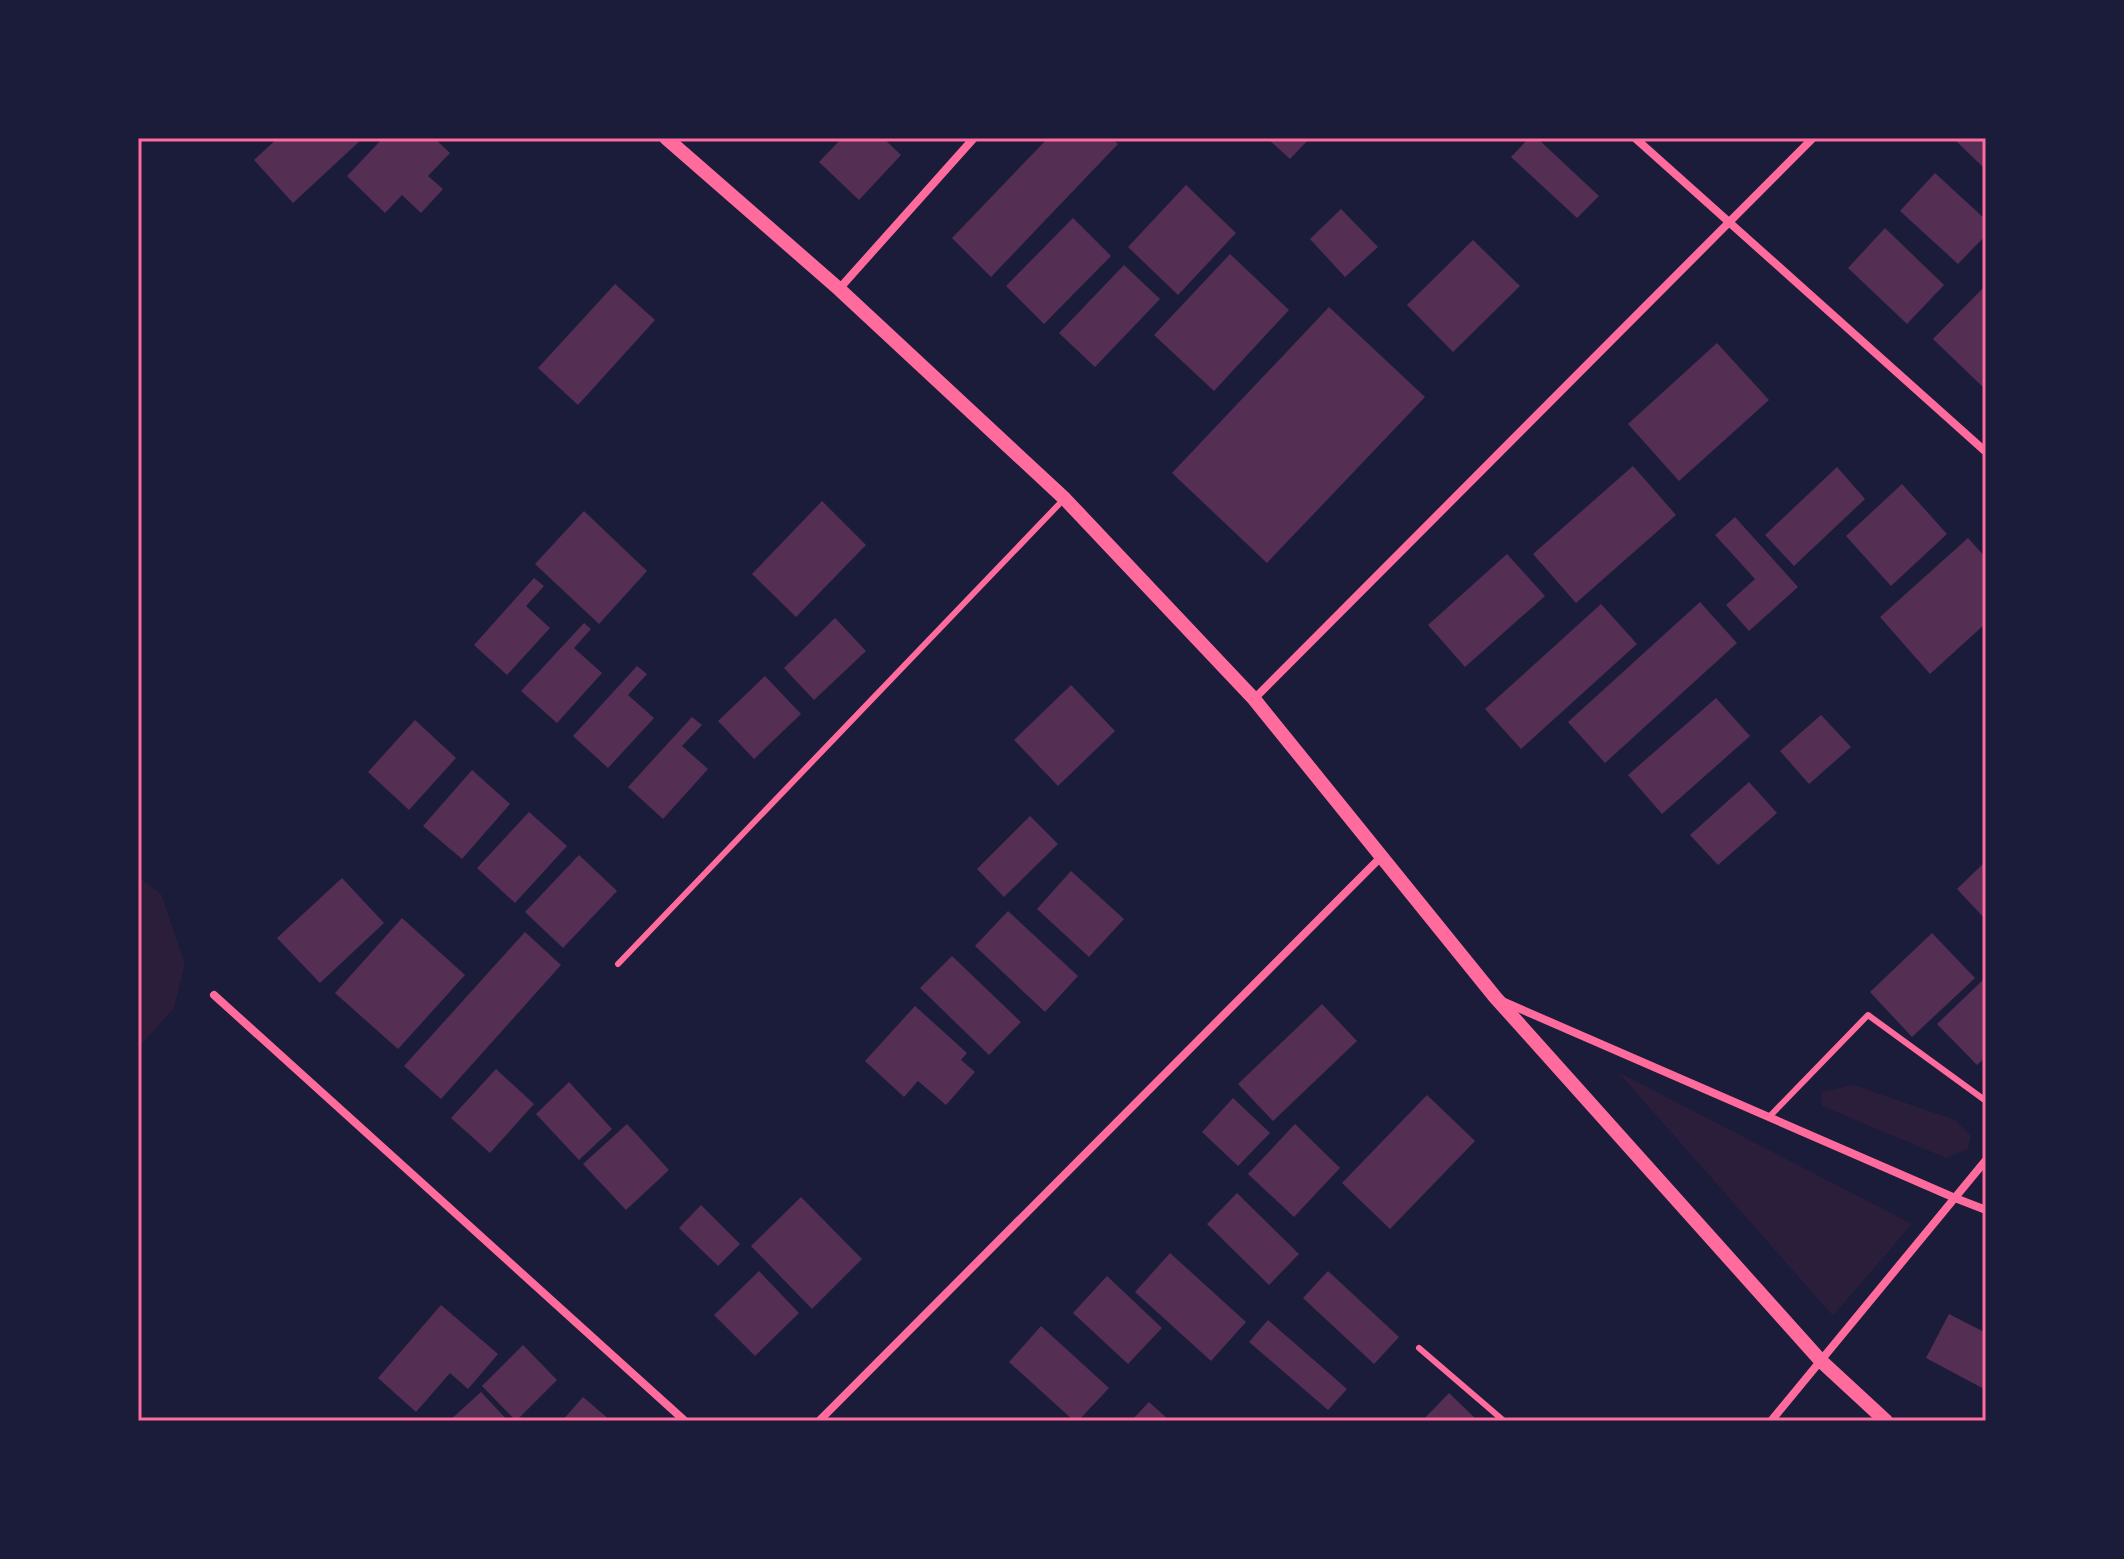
<svg xmlns="http://www.w3.org/2000/svg" width="2124" height="1559" font-family="Helvetica,sans-serif">
<rect width="100%" height="100%" fill="#1b1b3a"/>
<g fill="#2a1e3b">
<polygon points="142,880 161,894 185,964 174,1008 138,1048 138,884"/>
<polygon points="1618,1072 1912,1224 1833,1316"/>
<polygon points="1854,1085 1955,1120 1971,1136 1968,1149 1946,1158 1822,1106 1821,1092"/>
</g>
<g fill="#542f53">
<polygon points="278,138 363,138 293,203 254,160"/>
<polygon points="383,138 434,138 450,153 428,176 443,189 421,213 402,195 385,213 347,176"/>
<polygon points="842,138 883,138 901,155 859,200 819,162"/>
<polygon points="1048,138 1111,138 1118,144 991,277 952,238"/>
<polygon points="1267,138 1310,138 1290,159"/>
<polygon points="1529,138 1537,138 1599,196 1577,218 1511,157"/>
<polygon points="1953,138 1986,138 1986,170"/>
<polygon points="1935,173 1986,220 1986,235 1958,264 1900,211"/>
<polygon points="1186,185 1236,233 1178,295 1128,247"/>
<polygon points="1341,209 1378,247 1345,277 1310,239"/>
<polygon points="1073,218 1111,256 1044,324 1006,286"/>
<polygon points="1885,228 1944,285 1907,324 1848,268"/>
<polygon points="1473,240 1520,286 1453,352 1407,305"/>
<polygon points="1230,254 1289,310 1214,391 1154,335"/>
<polygon points="1124,265 1160,299 1095,367 1059,333"/>
<polygon points="615,284 655,320 578,405 538,368"/>
<polygon points="1986,285 1986,390 1933,339"/>
<polygon points="1329,307 1425,397 1267,563 1172,473"/>
<polygon points="1717,343 1769,400 1679,481 1628,424"/>
<polygon points="1633,466 1676,515 1576,603 1533,554"/>
<polygon points="1837,467 1865,499 1794,566 1765,535"/>
<polygon points="1902,484 1947,534 1891,586 1846,536"/>
<polygon points="822,501 866,545 796,617 752,574"/>
<polygon points="584,511 647,571 599,624 535,564"/>
<polygon points="1735,517 1798,587 1749,631 1726,605 1755,579 1715,535"/>
<polygon points="1968,538 1986,558 1986,623 1930,674 1880,617"/>
<polygon points="1507,554 1545,596 1465,667 1428,625"/>
<polygon points="534,578 544,586 526,606 550,628 507,675 474,645"/>
<polygon points="1700,602 1737,643 1605,763 1568,722"/>
<polygon points="1601,604 1637,644 1521,749 1485,709"/>
<polygon points="835,618 866,651 814,700 784,668"/>
<polygon points="584,623 591,629 574,648 602,673 557,723 521,691"/>
<polygon points="637,666 647,674 628,695 654,718 608,768 573,736"/>
<polygon points="765,676 801,714 754,759 718,721"/>
<polygon points="1071,685 1115,731 1058,786 1014,740"/>
<polygon points="1716,698 1750,736 1662,814 1628,775"/>
<polygon points="1821,715 1851,747 1809,784 1780,751"/>
<polygon points="692,717 702,725 682,746 708,769 663,819 628,787"/>
<polygon points="415,720 456,758 409,810 368,772"/>
<polygon points="472,770 510,804 462,859 423,826"/>
<polygon points="1749,782 1777,813 1718,865 1690,835"/>
<polygon points="529,812 567,846 515,903 477,868"/>
<polygon points="1030,816 1058,844 1004,897 977,869"/>
<polygon points="579,855 617,891 563,948 525,912"/>
<polygon points="1986,861 1986,920 1957,889"/>
<polygon points="1071,871 1124,919 1089,957 1037,909"/>
<polygon points="342,878 384,923 320,983 277,938"/>
<polygon points="1008,911 1078,976 1045,1012 975,946"/>
<polygon points="402,918 465,975 398,1049 335,993"/>
<polygon points="525,932 561,965 441,1099 404,1066"/>
<polygon points="1932,933 1975,978 1912,1037 1870,992"/>
<polygon points="952,956 1021,1022 989,1055 920,988"/>
<polygon points="1986,977 1986,1057 1977,1065 1937,1024"/>
<polygon points="1322,1004 1357,1041 1273,1121 1238,1084"/>
<polygon points="915,1006 967,1053 961,1060 975,1072 946,1105 918,1081 904,1097 865,1061"/>
<polygon points="496,1069 534,1104 490,1153 451,1118"/>
<polygon points="569,1082 612,1129 579,1160 536,1114"/>
<polygon points="1427,1095 1475,1141 1390,1229 1342,1183"/>
<polygon points="1233,1098 1270,1133 1238,1166 1202,1132"/>
<polygon points="627,1124 669,1170 626,1210 583,1164"/>
<polygon points="1295,1124 1340,1168 1294,1217 1248,1174"/>
<polygon points="1237,1193 1299,1254 1269,1285 1207,1224"/>
<polygon points="801,1197 862,1259 812,1309 751,1246"/>
<polygon points="701,1205 740,1244 718,1266 679,1228"/>
<polygon points="1170,1253 1246,1322 1211,1361 1135,1292"/>
<polygon points="759,1271 799,1313 755,1356 714,1315"/>
<polygon points="1328,1271 1399,1337 1374,1364 1303,1298"/>
<polygon points="1107,1276 1162,1328 1128,1364 1073,1313"/>
<polygon points="441,1305 498,1354 468,1389 450,1373 416,1412 378,1378"/>
<polygon points="1949,1314 1986,1333 1986,1390 1926,1358"/>
<polygon points="1268,1320 1347,1389 1328,1410 1249,1342"/>
<polygon points="1041,1326 1109,1388 1078,1421 1074,1421 1009,1362"/>
<polygon points="523,1345 557,1380 516,1421 482,1386"/>
<polygon points="481,1392 508,1421 449,1421"/>
<polygon points="1449,1393 1478,1421 1422,1421"/>
<polygon points="583,1397 611,1421 562,1421"/>
<polygon points="1149,1402 1170,1421 1131,1421"/>
</g>
<g fill="none" stroke-linecap="round" stroke-linejoin="round">
<g stroke="#ff6b9d" stroke-width="6">
<polyline points="618,964 1064,499"/>
<polyline points="1769,1117 1868,1015 1986,1101"/>
<polyline points="1419,1348 1504,1421"/>
</g>
<g stroke="#ff6b9d" stroke-width="8">
<polyline points="1635,138 1986,452"/>
<polyline points="839,289 974,138"/>
<polyline points="1254,699 1813,138"/>
<polyline points="214,995 685,1421"/>
<polyline points="1502,1001 1955,1198 1986,1210"/>
<polyline points="819,1421 1381,857"/>
<polyline points="1771,1421 1986,1160"/>
</g>
<polyline stroke="#ff6b9d" stroke-width="14" points="666,138 839,289 1065,499 1254,699 1495,997 1821,1361 1886,1421"/>
</g>
<rect width="2124" height="1559" fill="none" stroke="#1b1b3a" stroke-width="280"/>
<rect x="140" y="140" width="1844" height="1279" fill="none" stroke="#ff6b9d" stroke-width="3"/>
</svg>
